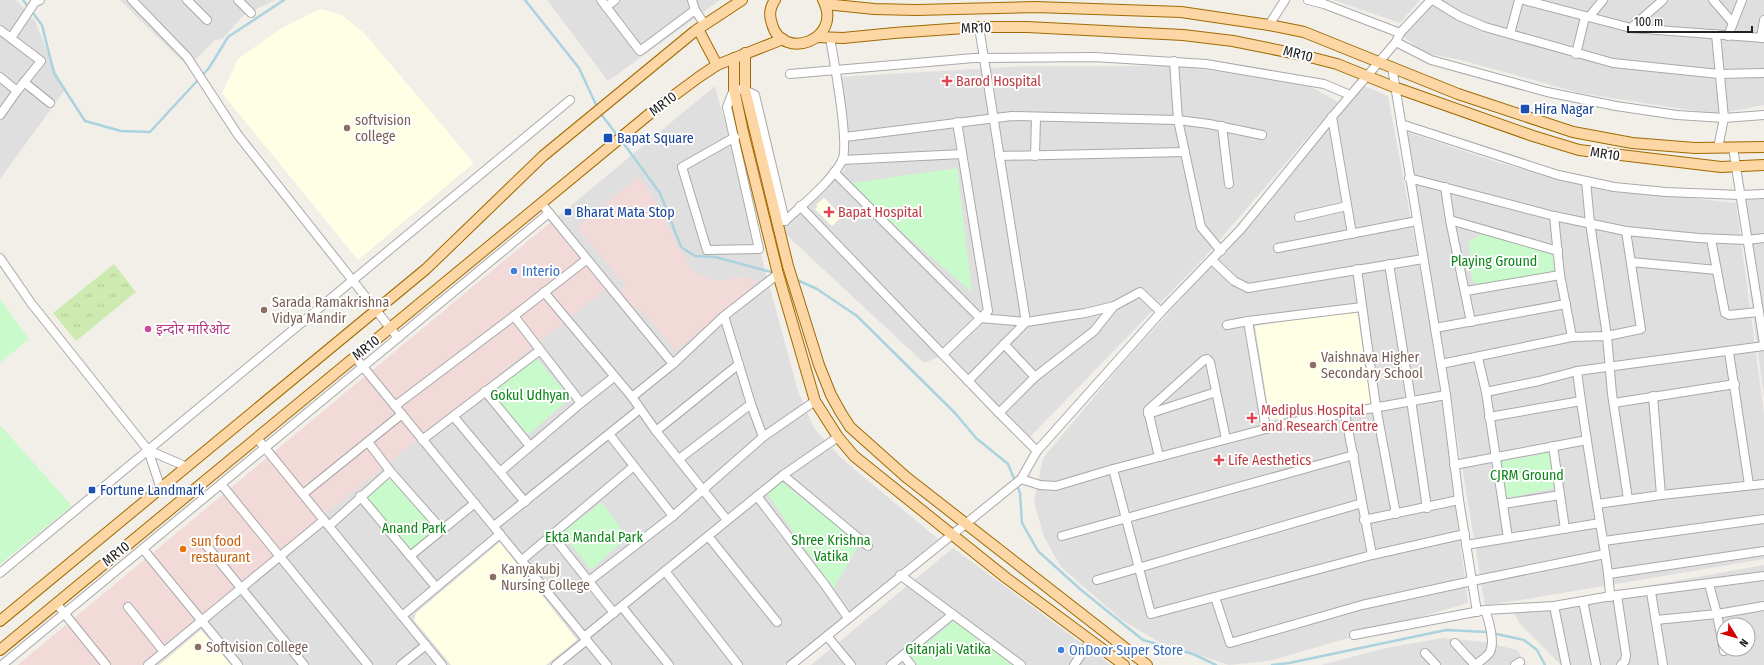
<svg xmlns="http://www.w3.org/2000/svg" width="1764" height="665" font-family="'Fira Sans Condensed','Noto Sans Devanagari',sans-serif">
<defs>
<pattern id="grass-tufts" width="24" height="20" patternUnits="userSpaceOnUse"><rect width="24" height="20" fill="#cdebb0"/><path d="M3 7l-1-3M5 7V3M7 7l1-3M15 17l-1-3M17 17v-4M19 17l1-3" fill="none" stroke="#b0c997"/></pattern>
</defs>
<rect width="100%" height="100%" fill="#f2efe9"/>
<g fill="#e0dfdf" fill-rule="evenodd">
<polygon points="0,0 16,0 35,21 64,91 0,179"/>
<polygon points="120,0 275,0 244,15 222,39 215,40 188,67"/>
<polygon points="547,0 720,0 608,81"/>
<polygon points="1333,0 1420,0 1400,23"/>
<polygon points="1437,0 1764,0 1764,105 1718,114 1656,105 1580,93 1457,59 1423,53 1403,36"/>
<polygon points="1028,66 1181,66 1308,85 1338,102 1205,257 1029,438 949,353 924,363 780,229 845,170 838,77"/>
<polygon points="715,86 798,391 814,428 840,457 938,539 784,665 18,665"/>
<polygon points="1364,86 1388,96 1435,350 1468,603 1269,661 1229,665 1159,642 1122,620 1061,567 1044,537 1034,502 1043,458 1121,365 1245,229 1292,170"/>
<polygon points="1407,132 1500,163 1569,180 1637,192 1736,203 1764,413 1764,559 1485,606"/>
<polygon points="1764,193 1764,398 1737,195"/>
<polygon points="953,548 1111,665 811,665"/>
<path d="M1764 565V665H1561L1519 623 1513 610ZM1724 625H1748V649H1724Z"/>
<polygon points="1443,638 1484,642 1517,650 1527,665 1321,665 1386,648"/>
</g>
<g fill="#f2dad9">
<polygon points="639,176 656,203 690,268 702,276 713,280 725,280 736,277 757,280 748,292 675,351 639,307 634,309 620,292 626,286 577,227"/>
<polygon points="551,222 607,288 271,557 142,665 18,665"/>
</g>
<g fill="#ffffe5">
<polygon points="320,9 342,15 365,34 474,163 358,260 222,93 238,59 282,28"/>
<polygon points="824,198 842,216 832,226 815,209 818,206 816,205"/>
<polygon points="1357,310 1371,403 1270,420 1255,326"/>
<polygon points="500,542 577,640 546,665 451,665 414,620 416,613"/>
<polygon points="201,630 231,665 159,665"/>
</g>
<polygon fill="url(#grass-tufts)" points="114,264 136,292 76,341 53,313"/>
<g fill="#c8facc">
<polygon points="957,168 972,292 846,184"/>
<polygon points="1483,233 1555,255 1557,272 1481,287 1472,280 1469,242"/>
<polygon points="0,299 29,339 0,363"/>
<polygon points="534,355 570,398 528,435 490,390"/>
<polygon points="0,425 72,506 0,564"/>
<polygon points="1550,452 1557,488 1505,498 1498,462"/>
<polygon points="393,475 441,530 411,553 365,496"/>
<polygon points="779,480 860,543 833,589 766,492"/>
<polygon points="602,502 627,537 591,570 562,533"/>
<polygon points="955,620 1013,665 918,665 911,656"/>
</g>
<g fill="none" stroke-linecap="round" stroke-linejoin="round">
<g stroke="#aad3df" stroke-width="2.5">
<polyline points="23,0 42,25 54,73 85,121 121,131 150,132 209,68 228,37 284,0"/>
<polyline points="525,0 579,68 598,109"/>
<polyline points="600,113 618,136"/>
<polyline points="621,140 660,193 681,247 695,256 715,257 775,273"/>
<polyline points="795,279 817,289 857,316 955,413 976,438 1008,464 1020,493 1022,523 1038,551 1080,589 1143,640 1193,654 1216,665"/>
<polyline points="1272,665 1289,663 1446,630 1487,632 1524,640 1537,650 1545,665"/>
</g>
<g stroke="#a9a9a9" stroke-width="10">
<g id="minor">
<polyline points="132,0 187,57 238,135 398,338"/>
<polyline points="187,0 207,20"/>
<polyline points="238,0 251,13"/>
<polyline points="601,0 640,51 695,10 705,25"/>
<polyline points="692,0 695,10"/>
<polyline points="1308,0 1324,4 1400,33"/>
<polyline points="1433,0 1459,16 1485,27 1613,63 1719,74 1764,73"/>
<polyline points="1524,0 1631,28 1764,38"/>
<polyline points="1713,0 1733,23"/>
<polyline points="606,7 615,0"/>
<polyline points="1589,17 1603,0"/>
<polyline points="1269,25 1285,0"/>
<polyline points="979,27 1026,322"/>
<polyline points="1631,28 1663,0"/>
<polyline points="0,30 41,61 17,91 0,115"/>
<polyline points="1510,34 1519,0"/>
<polyline points="1716,34 1724,118 1718,148"/>
<polyline points="1728,36 1742,0"/>
<polyline points="11,38 35,2 40,0"/>
<polyline points="1761,38 1764,20"/>
<polyline points="1396,42 1431,60 1547,92 1616,106 1677,115 1724,118 1764,115"/>
<polyline points="1576,54 1585,17"/>
<polyline points="1174,61 1178,120 1201,227 1221,251"/>
<polyline points="1392,67 1446,395 1459,500 1477,612"/>
<polyline points="790,74 974,58 1094,57 1206,64 1324,84 1350,95"/>
<polyline points="0,77 17,91"/>
<polyline points="24,82 50,103"/>
<polyline points="1332,117 1352,234"/>
<polyline points="1401,124 1558,175 1614,187 1666,192 1740,195 1764,194"/>
<polyline points="1222,126 1229,184"/>
<polyline points="735,137 682,167 707,250 759,249 727,107 734,89 745,90 755,95 785,221"/>
<polyline points="845,137 1012,116 1178,120 1209,124 1262,135"/>
<polyline points="1733,148 1764,344"/>
<polyline points="999,156 1185,152"/>
<polyline points="1035,156 1036,117"/>
<polyline points="842,160 962,154"/>
<polyline points="834,172 980,318 1026,322 1085,313 1114,306 1140,292 1161,312"/>
<polyline points="1409,178 1554,216 1626,231 1699,238 1747,240 1764,238"/>
<polyline points="1586,181 1590,223 1607,336 1612,394 1628,499"/>
<polyline points="1445,187 1450,220 1471,322"/>
<polyline points="541,203 673,364"/>
<polyline points="800,206 999,413 1037,451"/>
<polyline points="1554,216 1560,275 1572,337"/>
<polyline points="1299,217 1347,206"/>
<polyline points="1450,220 1558,251"/>
<path d="M785 221C803 204 830 183 842 161 850 145 834 61 830 38"/>
<polyline points="1711,239 1725,313 1729,315 1758,312"/>
<polyline points="1278,248 1417,221"/>
<polyline points="0,258 31,303 148,450 161,489"/>
<polyline points="1212,260 1234,281 1248,288 1423,259"/>
<polyline points="1631,262 1717,270"/>
<polyline points="1389,264 1411,400 1427,508"/>
<polyline points="1357,269 1376,407 1396,514"/>
<polyline points="1466,291 1560,275"/>
<polyline points="544,292 632,397 656,431 727,520"/>
<polyline points="514,316 581,403"/>
<polyline points="724,316 751,404 763,437"/>
<polyline points="1248,321 1266,429"/>
<polyline points="1227,325 1248,321 1362,307"/>
<polyline points="1435,328 1566,304"/>
<polyline points="1004,344 1035,377"/>
<polyline points="1729,352 1749,485"/>
<polyline points="943,354 988,311 957,122"/>
<polyline points="355,357 607,665"/>
<polyline points="1478,358 1486,392 1508,538"/>
<polyline points="1441,364 1572,337 1607,336 1641,329 1626,231"/>
<path d="M1577 371C1583 419 1591 467 1599 516 1603 543 1609 569 1610 597"/>
<polyline points="968,381 1026,322"/>
<polyline points="485,391 530,446"/>
<polyline points="1486,392 1539,381 1577,371 1764,346"/>
<polyline points="1653,396 1661,495"/>
<polyline points="632,397 673,364 724,316 778,274"/>
<polyline points="1614,403 1735,384"/>
<polyline points="395,406 514,316 586,260"/>
<polyline points="999,413 1035,377 1094,331 1114,306"/>
<polyline points="1345,413 1372,555"/>
<polyline points="1148,414 1216,392"/>
<polyline points="454,417 525,502"/>
<polyline points="1489,417 1581,401"/>
<polyline points="656,431 739,364"/>
<polyline points="609,434 673,516"/>
<polyline points="257,438 442,665"/>
<polyline points="422,440 539,351"/>
<polyline points="368,442 390,471 442,530"/>
<polyline points="1553,446 1565,529"/>
<polyline points="148,450 187,467"/>
<polyline points="1159,457 1148,410 1204,360 1207,359 1210,362 1226,439"/>
<polyline points="679,459 751,404"/>
<polyline points="1454,465 1587,440"/>
<polyline points="1113,469 1151,614 1372,555 1465,534"/>
<polyline points="500,472 581,403 614,377"/>
<polyline points="783,475 868,546"/>
<polyline points="1021,479 1040,485 1056,486 1113,469 1289,423 1446,395"/>
<polyline points="221,484 368,665"/>
<polyline points="303,494 402,414"/>
<polyline points="360,496 436,587"/>
<polyline points="757,496 825,585 848,618"/>
<polyline points="1503,504 1560,495"/>
<polyline points="1597,504 1661,495 1764,484"/>
<polyline points="1364,520 1459,500"/>
<polyline points="329,526 390,471"/>
<polyline points="494,526 640,409"/>
<polyline points="552,535 614,613"/>
<polyline points="708,536 777,622"/>
<polyline points="1062,536 1354,455"/>
<polyline points="1604,541 1764,519"/>
<polyline points="206,545 304,665"/>
<polyline points="1466,545 1600,523"/>
<polyline points="143,549 238,665"/>
<polyline points="410,556 475,503"/>
<polyline points="522,560 634,466"/>
<polyline points="665,571 738,665"/>
<polyline points="0,573 570,100"/>
<polyline points="1609,574 1764,551"/>
<polyline points="900,575 1021,665"/>
<polyline points="1097,580 1362,503"/>
<polyline points="589,581 673,516 763,437 815,401"/>
<polyline points="1709,584 1717,614 1724,651"/>
<polyline points="1651,592 1663,665"/>
<polyline points="1617,595 1626,655 1625,661 1621,665"/>
<polyline points="1215,597 1230,643 1362,605 1472,581 1605,554"/>
<polyline points="1583,601 1596,665"/>
<polyline points="56,603 106,665"/>
<polyline points="1554,606 1566,665"/>
<polyline points="128,607 164,652"/>
<polyline points="622,607 669,665"/>
<polyline points="402,616 500,534"/>
<polyline points="1656,620 1717,614 1764,606"/>
<polyline points="1354,635 1485,610 1554,606 1617,595 1764,576"/>
<polyline points="827,636 851,665"/>
<polyline points="584,637 783,475 838,437"/>
<polyline points="1455,643 1475,665"/>
<polyline points="1425,653 1436,665"/>
<polyline points="903,655 911,665"/>
<polyline points="2,665 549,213"/>
<polyline points="148,665 324,520"/>
<polyline points="401,665 426,645"/>
<polyline points="556,665 587,640"/>
<polyline points="791,665 1021,479 1037,451 1161,312 1241,229 1332,117 1396,42 1400,33 1431,0"/>
<polyline points="891,665 953,614"/>
<polyline points="1074,665 1091,640"/>
<path d="M1475 665C1480 661 1487 657 1490 652 1495 642 1489 620 1485 610"/>
<polyline points="1515,665 1520,662"/>
</g>
</g>
<g stroke="#a06b00" stroke-width="12">
<g id="major">
<path d="M775 0C770 7 769 16 772 24 782 62 844 40 823 0"/>
<polyline points="825,4 874,9 916,10 1035,7 1181,12 1269,25 1304,32 1458,94 1573,132 1632,143 1695,148 1764,147"/>
<polyline points="698,29 717,65"/>
<polyline points="817,37 843,38 894,33 979,27 1027,27 1183,35 1233,41 1302,55 1337,64 1394,87 1533,136 1579,150 1721,167 1764,165"/>
<polyline points="745,53 745,90 788,266 819,365 831,395 841,413 850,427 906,477 1147,665"/>
<polyline points="734,58 734,89 743,132 778,274 815,401 838,437 854,456 1005,577 1124,665"/>
<polyline points="0,621 426,269 543,156 695,31 742,0"/>
<polyline points="0,650 653,111 699,77 717,65 783,39"/>
</g>
</g>
<use href="#minor" stroke="#fff" stroke-width="8"/>
<use href="#major" stroke="#fcd6a4" stroke-width="10"/>
</g>
<g fill="#e0444e" stroke="#fff" stroke-width="1.5">
<path d="M945 75h4v4h4v4h-4v4h-4v-4h-4v-4h4z"/>
<path d="M827 206h4v4h4v4h-4v4h-4v-4h-4v-4h4z"/>
<path d="M1250 412h4v4h4v4h-4v4h-4v-4h-4v-4h4z"/>
<path d="M1217 454h4v4h4v4h-4v4h-4v-4h-4v-4h4z"/>
</g>
<g fill="#1a4fb4" stroke="#fff" stroke-width="1.5">
<rect x="1520" y="104" width="10" height="10" rx="2"/>
<rect x="603" y="133" width="10" height="10" rx="2"/>
<rect x="564" y="208" width="8" height="8" rx="2"/>
<rect x="88" y="486" width="8" height="8" rx="2"/>
</g>
<g fill="#8d6e63" stroke="#fff" stroke-width="1.5">
<circle cx="347" cy="128" r="4"/>
<circle cx="264" cy="310" r="4"/>
<circle cx="1313" cy="365" r="4"/>
<circle cx="493" cy="577" r="4"/>
<circle cx="198" cy="647" r="4"/>
</g>
<g fill="#3f7fe0" stroke="#fff" stroke-width="1.5">
<circle cx="514" cy="271" r="4"/>
<circle cx="1061" cy="650" r="4"/>
</g>
<circle fill="#d1479c" stroke="#fff" stroke-width="1.5" cx="148" cy="329" r="4"/>
<circle fill="#e8710a" stroke="#fff" stroke-width="1.5" cx="183" cy="549" r="4"/>
<g text-anchor="middle" dominant-baseline="central" stroke-width="4" stroke-linejoin="round" paint-order="stroke">
<g font-size="14" fill="#222" stroke="#fff">
<text transform="translate(976 28) rotate(-2)">MR10</text>
<text transform="translate(1298 54) rotate(14)">MR10</text>
<text transform="translate(663 104) rotate(-38)">MR10</text>
<text transform="translate(1605 154) rotate(8)">MR10</text>
<text transform="translate(366 348) rotate(-39)">MR10</text>
<text transform="translate(116 554) rotate(-39)">MR10</text>
</g>
<g font-size="14" fill="#be3a42" stroke="#fff" text-anchor="start">
<text x="956" y="81">Barod Hospital</text>
<text x="838" y="212">Bapat Hospital</text>
<text x="1261" y="410">Mediplus Hospital<tspan x="1261" dy="16">and Research Centre</tspan></text>
<text x="1228" y="460">Life Aesthetics</text>
</g>
<g font-size="14" fill="#164399" stroke="#fff" text-anchor="start">
<text x="1534" y="109">Hira Nagar</text>
<text x="617" y="138">Bapat Square</text>
<text x="576" y="212">Bharat Mata Stop</text>
<text x="100" y="490">Fortune Landmark</text>
</g>
<g font-size="14" fill="#785e54" stroke="#fff" text-anchor="start">
<text x="355" y="120">softvision<tspan x="355" dy="16">college</tspan></text>
<text x="272" y="302">Sarada Ramakrishna<tspan x="272" dy="16">Vidya Mandir</tspan></text>
<text x="1321" y="357">Vaishnava Higher<tspan x="1321" dy="16">Secondary School</tspan></text>
<text x="501" y="569">Kanyakubj<tspan x="501" dy="16">Nursing College</tspan></text>
<text x="206" y="647">Softvision College</text>
</g>
<g font-size="14" fill="#0c8416" stroke="#fff">
<text x="1494" y="261">Playing Ground</text>
<text x="530" y="395">Gokul Udhyan</text>
<text x="1527" y="475">CJRM Ground</text>
<text x="414" y="528">Anand Park</text>
<text x="594" y="537">Ekta Mandal Park</text>
<text x="831" y="540">Shree Krishna<tspan x="831" dy="16">Vatika</tspan></text>
<text x="948" y="649">Gitanjali Vatika</text>
</g>
<g font-size="14" fill="#366cbe" stroke="#fff" text-anchor="start">
<text x="522" y="271">Interio</text>
<text x="1069" y="650">OnDoor Super Store</text>
</g>
<g font-size="14" fill="#b23c85" stroke="#fff" text-anchor="start">
<text x="156" y="329">इन्दोर मारिओट</text>
</g>
<g font-size="14" fill="#c56008" stroke="#fff" text-anchor="start">
<text x="191" y="541">sun food<tspan x="191" dy="16">restaurant</tspan></text>
</g>
</g>
<g transform="translate(1736 637) rotate(127)"><circle r="19" fill="#ffffff" stroke="#a7a7a7"/>
<path d="M0-3L7 15L0 10L-7 15Z" fill="#d40000"/>
<text y="-6" font-size="11" font-weight="bold" text-anchor="middle" fill="#222222">N</text>
</g>
<path d="M1628 26v6h124v-6" fill="none" stroke="#222222" stroke-width="2"/>
<text x="1634" y="26" font-size="12" fill="#222222" stroke="#ffffff" stroke-width="3" paint-order="stroke">100 m</text>
</svg>
